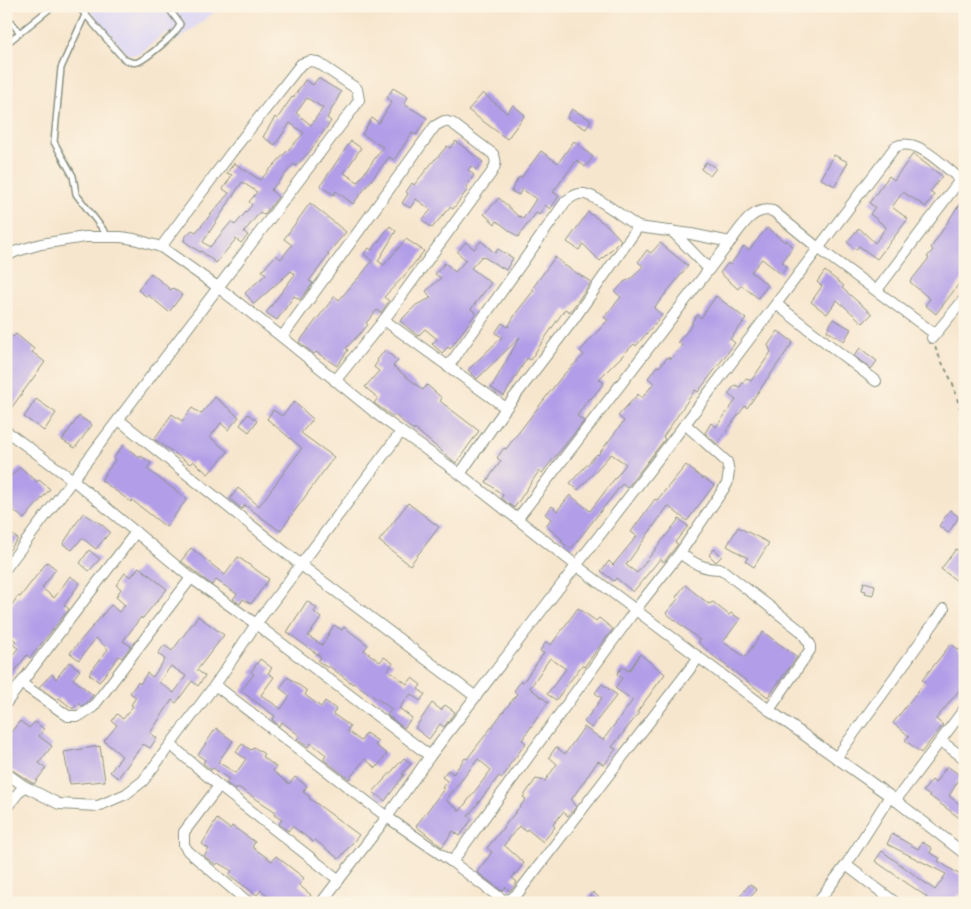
<svg xmlns="http://www.w3.org/2000/svg" width="971" height="909" font-family="'Shantell Sans',sans-serif">
<rect width="100%" height="100%" fill="#fcf5e5"/>
<filter id="ink" filterUnits="userSpaceOnUse"><feTurbulence type="fractalNoise" baseFrequency=".02" numOctaves="2"/><feDisplacementMap in="SourceGraphic" scale="10" xChannelSelector="R" yChannelSelector="G"/><feConvolveMatrix kernelMatrix="1 2 1 2 8 2 1 2 1" color-interpolation-filters="sRGB"/></filter>
<filter id="wash" filterUnits="userSpaceOnUse"><feTurbulence type="fractalNoise" baseFrequency=".0096" numOctaves="4" result="noise"/><feDisplacementMap in="SourceGraphic" scale="20" xChannelSelector="R" yChannelSelector="G"/><feGaussianBlur stdDeviation="1.12" result="paint"/><feColorMatrix in="noise" values="0 0 0 0 0 0 0 0 0 0 0 0 0 0 0 0 0 1.4 0 .05"/><feComposite in="paint" operator="in"/></filter>
<g filter="url(#wash)">
<rect width="100%" height="100%" fill="#f7e6ce"/>
<polygon fill="#dcd6f6" points="86,6 222,6 179,40 165,33 139,54 127,54"/>
<g id="blocks">
<g fill="#b29ee8" fill-rule="evenodd">
<path d="M318 78 341 92 327 118 331 121 310 151 296 166 294 164 271 190 278 197 264 215 260 212 244 232 248 235 241 243 236 239 216 263 201 251 200 252 184 241 185 237 192 230 196 232 229 193 223 189 232 175 227 173 234 163 260 180 304 133 290 123 275 145 263 137 275 117 277 119 292 97 293 98 305 80 313 85ZM307 98 323 108 311 125 296 113ZM242 182 257 192 249 202 252 205 235 225 231 222 210 247 203 242Z"/>
<polygon points="393,88 408,97 404,104 427,118 416,135 412,133 394,160 389,157 353,204 336,191 334,195 320,186 351,141 361,148 344,173 358,182 383,147 362,134 372,118 379,123 392,101 387,98"/>
<polygon points="483,93 507,113 513,105 525,115 507,139 468,110"/>
<polygon points="572,109 591,120 586,129 567,118"/>
<polygon points="456,141 483,162 477,170 471,166 468,170 474,175 466,187 468,189 453,209 450,207 432,228 422,220 431,210 416,199 410,208 402,203 408,194 406,192 412,183 414,185 435,159 436,159 447,146 450,148"/>
<polygon points="574,141 593,157 585,167 577,160 553,192 559,196 550,209 545,205 539,215 536,213 518,237 497,221 495,224 484,214 499,198 519,217 520,216 523,219 536,199 522,189 519,195 511,191 519,177 521,178 541,151 558,163"/>
<polygon points="913,154 942,176 930,192 934,195 926,207 903,192 892,207 908,219 877,259 859,246 856,250 847,242 859,228 875,243 886,227 870,214 875,207 869,203 889,176 894,180"/>
<polygon points="834,155 848,162 835,186 821,179"/>
<polygon points="706,162 716,168 710,176 701,169"/>
<polygon points="965,200 965,276 936,314 925,305 930,299 910,282 929,258 927,257 933,250 931,248 956,209"/>
<polygon points="310,203 346,232 327,254 329,255 309,281 313,283 300,300 294,296 277,320 266,313 295,274 291,271 254,304 245,293 266,274 262,271 276,255 281,259 292,245 284,239"/>
<polygon points="588,212 608,226 621,240 600,261 583,244 579,250 567,242"/>
<polygon points="390,226 396,231 378,261 384,265 406,239 424,251 404,276 384,297 389,301 381,313 377,310 366,323 368,325 346,348 348,350 337,366 316,352 314,354 299,342 335,296 339,300 358,278 359,278 372,261 364,254 369,248 372,250"/>
<polygon points="767,228 785,242 786,240 793,246 782,262 787,266 781,274 762,259 751,272 768,285 758,298 741,285 738,289 720,273 728,263 730,265 744,246 749,250"/>
<polygon points="481,241 495,253 498,249 513,258 506,270 482,256 471,268 491,283 471,309 476,313 450,349 448,347 442,353 432,344 437,339 425,329 418,336 400,321 416,305 431,298 426,291 441,278 435,274 445,263 455,272 466,260 457,252 466,242 474,249"/>
<polygon points="660,243 688,266 654,308 662,315 636,346 634,344 599,379 604,383 591,399 589,398 577,416 584,421 542,473 539,471 514,508 501,498 503,495 486,482 501,461 497,458 504,448 506,449 563,375 584,355 580,351 608,320 604,317 621,297 615,292 624,282 632,278 643,266 638,262 647,250 651,253"/>
<polygon points="555,257 564,265 591,282 570,312 565,309 530,360 527,358 504,396 491,388 520,337 477,379 468,370 502,337 495,333 502,323 508,327 516,313 534,290 532,289"/>
<polygon points="825,271 844,286 842,288 872,314 863,323 837,300 827,314 811,302 822,286 817,282"/>
<polygon points="151,273 171,290 173,288 182,295 169,312 148,295 147,297 138,290"/>
<polygon points="716,296 746,319 730,339 735,343 698,392 695,390 663,437 665,439 627,488 622,484 571,549 561,542 563,540 546,526 551,519 545,514 552,506 557,511 570,495 590,511 626,464 611,454 578,490 570,483 597,454 598,455 624,421 618,416 638,394 642,398 654,383 648,378 657,366 659,367 668,357 671,359 682,345 678,342 693,324 691,323 697,315 701,318"/>
<polygon points="833,319 851,329 844,341 827,331"/>
<polygon points="6,331 13,337 16,334 34,349 32,352 45,362 12,407 6,403"/>
<polygon points="778,331 793,342 747,408 745,406 717,444 705,433 711,423 716,427 736,400 728,394 735,385 740,387 746,378 751,381 771,352 768,345"/>
<polygon points="860,348 877,361 871,369 854,356"/>
<polygon points="385,350 398,361 393,366 423,390 427,385 442,398 440,401 479,431 456,463 415,429 414,431 395,415 393,417 374,403 378,398 365,387 379,371 374,367 378,361 377,360"/>
<polygon points="215,397 239,417 228,430 221,423 210,437 228,452 208,474 193,461 190,464 154,439 172,414 182,421 192,408 201,414"/>
<polygon points="36,399 56,413 44,431 24,417"/>
<polygon points="294,402 313,419 301,433 334,457 280,531 245,505 242,509 230,499 238,488 259,506 302,448 267,419 273,410 282,416"/>
<polygon points="248,414 257,421 249,432 240,425"/>
<polygon points="79,416 92,425 75,448 62,440"/>
<polygon points="123,445 140,458 141,456 151,463 147,469 187,499 166,527 132,500 131,502 101,480 115,460 113,459"/>
<polygon points="686,465 703,479 704,478 714,485 687,521 668,506 626,565 637,573 679,519 688,526 675,542 678,544 664,562 660,559 633,592 616,578 614,581 601,571 609,561 613,565 637,536 631,532 655,499 657,500"/>
<polygon points="20,467 37,482 39,480 50,489 24,519 6,504 6,482"/>
<polygon points="408,503 439,527 410,565 379,541"/>
<polygon points="950,510 959,517 948,533 939,526"/>
<polygon points="83,513 101,524 110,532 96,549 82,538 72,550 63,544"/>
<polygon points="738,527 769,543 754,567 745,561 748,558 727,546"/>
<polygon points="6,530 18,539 6,554"/>
<polygon points="191,548 225,575 238,557 269,579 251,604 243,599 240,604 233,599 237,594 216,580 212,585 181,561"/>
<polygon points="714,549 722,556 716,562 709,555"/>
<polygon points="956,549 965,555 965,587 941,569"/>
<polygon points="89,550 100,559 89,571 80,563"/>
<polygon points="47,562 56,569 42,588 54,598 70,576 80,583 64,605 69,609 30,658 27,655 6,683 6,664 18,648 13,645 16,641 6,634 6,613 18,596 20,597"/>
<polygon points="139,567 167,589 142,619 141,617 123,641 131,646 122,658 119,656 99,682 89,674 108,649 96,638 79,660 70,653 111,605 119,612 125,605 116,597 121,589 116,585 125,573 131,577"/>
<polygon points="864,582 875,585 873,595 865,593 866,591 862,590"/>
<polygon points="685,585 709,604 713,602 729,615 731,613 740,619 723,642 745,657 763,632 797,657 768,697 716,658 698,642 700,640 666,613 678,599 676,597"/>
<polygon points="307,601 317,608 314,612 321,618 308,636 322,645 334,625 342,630 344,627 368,645 364,650 380,662 384,657 393,663 388,670 407,684 412,678 421,685 418,689 425,694 420,701 411,694 399,708 412,718 404,728 387,715 392,709 354,683 353,684 329,666 328,668 318,661 321,657 287,632"/>
<path d="M578 608 596 621 599 618 613 629 584 667 582 665 556 700 547 694 566 669 550 658 530 688 548 702 522 740 526 743 508 767 509 768 502 778 499 776 468 816 472 819 460 836 453 831 442 847 416 826 444 789 442 788 447 781 442 777 448 770 453 774 465 758 467 759 517 694 514 691 521 681 523 682 544 653 540 651 546 642 551 645ZM478 759 491 770 460 811 446 800Z"/>
<path d="M198 616 224 635 197 670 205 676 198 686 192 681 176 703 172 700 150 733 157 738 150 748 143 744 118 778 110 772 122 756 104 741 117 725 112 721 117 714 123 719 133 706 131 705 136 697 130 693 138 682 140 684 147 673 153 677 165 659 158 654 164 645 172 651ZM171 666 186 676 174 693 159 682Z"/>
<polygon points="951,644 965,654 965,683 936,719 943,725 921,753 905,740 909,736 893,723 925,682 922,680"/>
<polygon points="640,654 665,674 637,712 639,713 612,747 616,749 604,765 598,761 571,800 576,807 568,816 563,812 553,825 555,827 543,842 527,829 526,831 519,826 504,845 524,863 512,878 517,882 513,888 510,891 506,887 502,891 477,872 492,852 487,848 526,799 523,797 536,779 545,781 557,764 549,757 556,747 565,754 584,727 603,740 633,700 615,688 622,678 617,674 622,667 629,671"/>
<polygon points="260,659 272,668 268,673 274,677 261,695 281,709 290,696 280,688 288,677 307,691 305,695 321,707 325,701 336,709 333,714 350,726 347,731 361,741 366,733 378,741 375,745 387,754 376,768 365,759 349,779 323,759 326,755 311,743 308,747 297,739 300,736 282,722 279,726 275,722 272,720 275,716 241,691 254,674 251,672"/>
<polygon points="69,662 80,670 73,679 93,695 88,702 82,706 78,703 73,709 59,698 57,700 39,687 52,674 56,679"/>
<polygon points="602,684 617,695 591,728 584,722 602,698 595,693"/>
<polygon points="432,703 441,710 445,705 455,712 444,727 440,724 429,739 415,728"/>
<polygon points="20,721 29,728 35,722 44,729 39,736 52,746 39,763 46,768 34,784 6,766 6,738"/>
<polygon points="216,728 233,741 218,762 236,773 246,759 236,752 242,744 251,750 254,747 264,754 262,756 276,767 273,771 289,784 295,777 307,786 303,792 310,797 309,798 359,835 339,859 315,840 313,842 292,826 288,831 279,824 282,820 274,815 276,812 238,787 236,790 226,783 229,779 213,768 211,770 203,763 205,760 198,755"/>
<polygon points="100,746 105,781 70,784 64,752"/>
<polygon points="404,758 411,764 402,774 404,775 385,801 373,792"/>
<polygon points="947,766 961,776 949,796 965,808 965,822 923,791 932,780 935,783"/>
<polygon points="217,819 230,829 232,826 255,842 252,847 272,861 276,856 304,878 299,885 311,895 306,903 277,903 261,890 257,895 229,875 232,871 218,863 216,865 204,856 209,849 202,844"/>
<polygon points="892,834 918,849 922,842 932,848 930,853 940,858 938,861 965,878 965,898 959,894 952,903 929,903 925,899 927,897 875,861 882,851 935,890 946,874 887,844"/>
<polygon points="750,884 757,890 745,903 734,903"/>
<polygon points="593,892 605,903 584,903"/>
</g>
</g>
</g>
<g filter="url(#ink)">
<use href="#blocks" fill-opacity="0" stroke="#8b9281" stroke-width="1"/>
<g fill="none" stroke-linecap="round" stroke-linejoin="round">
<g stroke="#8b9281" stroke-width="8">
<g id="lane">
<path d="M78 6 123 58C127 61 132 64 138 62 147 58 178 33 180 24L167 6"/>
<polyline points="85,15 61,68 54,142 73,176 76,194 108,236"/>
<polyline points="6,16 20,33"/>
<polyline points="6,44 53,6"/>
</g>
</g>
<g stroke="#8b9281" stroke-width="12">
<g id="street">
<polyline points="638,227 691,234 730,242"/>
<polyline points="672,231 709,269"/>
<polyline points="6,256 17,251 41,244 85,237 121,237 134,239 161,247 219,288 282,337 382,418 460,474 577,566 769,710 890,796 965,854"/>
<polyline points="877,290 960,180"/>
<polyline points="776,304 876,381"/>
<polyline points="384,320 506,408"/>
<path d="M282 337 435 126 444 121 452 123 493 154C497 161 496 165 492 172L384 320 335 381"/>
<polyline points="932,338 965,298"/>
<path d="M448 367 566 201C572 197 576 193 584 194 598 196 625 219 638 227L574 319 506 408 460 474"/>
<polyline points="119,420 301,565 476,697"/>
<polyline points="6,431 73,480 191,578 256,624 430,756"/>
<path d="M518 518 730 242C741 228 752 206 773 211L818 248 935 334"/>
<path d="M680 553C694 564 704 569 721 569L801 631 810 644V650L769 710"/>
<polyline points="6,568 353,109 359,100 357,89 317,62 310,61 301,64 231,153 161,247"/>
<polyline points="21,683 68,716 79,716 93,707 191,578"/>
<polyline points="215,685 387,817 452,862 503,900 511,899 518,893 699,657"/>
<polyline points="6,703 136,532"/>
<polyline points="941,741 965,759"/>
<polyline points="171,745 219,786 339,880"/>
<polyline points="836,758 944,609"/>
<polyline points="6,773 24,786 59,804 98,806 126,794 143,781 215,685 256,624 401,432"/>
<polyline points="219,786 184,832 184,845 188,851 249,903"/>
<polyline points="895,801 965,708"/>
<polyline points="6,808 24,786"/>
<polyline points="452,862 636,609 680,553 727,484 729,472 727,462 685,424"/>
<polyline points="846,865 896,903"/>
<path d="M321 903 387 817 430 756 685 424 895 147C918 135 947 170 965 183"/>
<polyline points="817,903 846,865 890,796"/>
</g>
</g>
<path stroke="#8b9281" stroke-width="2" stroke-dasharray="4 4" stroke-linecap="butt" d="M935 347C940 360 947 371 953 384 957 395 958 407 965 418"/>
<use href="#lane" stroke="#fff" stroke-width="5"/>
<use href="#street" stroke="#fff" stroke-width="10"/>
</g>
</g>
<rect width="971" height="909" fill="none" stroke="#fcf5e5" stroke-width="25"/>
</svg>
